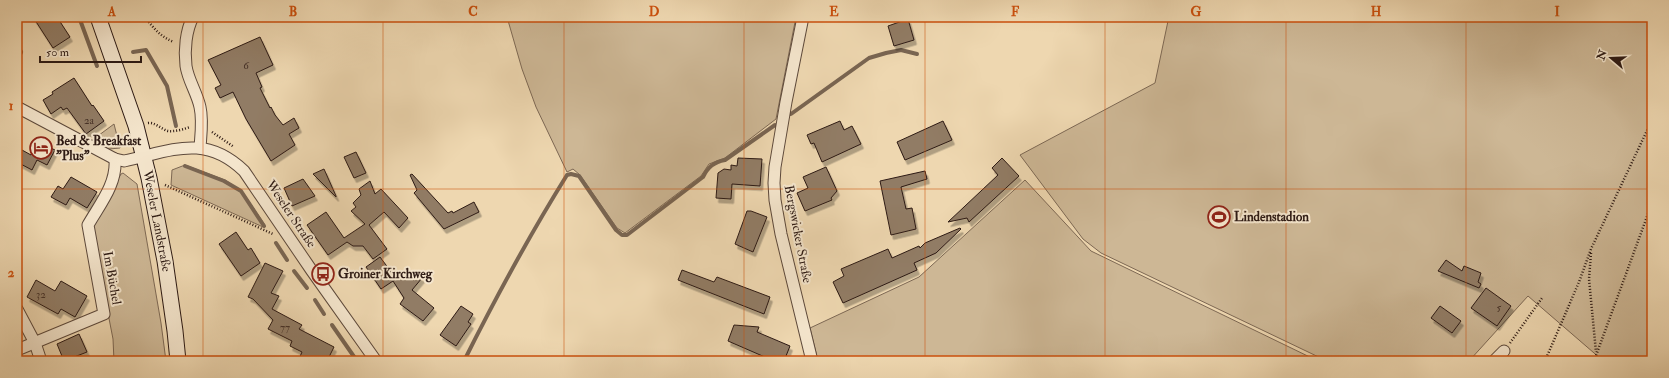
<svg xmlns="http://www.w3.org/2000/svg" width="1669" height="378" font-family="'IM FELL Double Pica',serif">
<defs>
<filter id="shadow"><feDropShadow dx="2.5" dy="4.5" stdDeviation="0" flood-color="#0004"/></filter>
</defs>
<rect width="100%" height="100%" fill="#eed7b0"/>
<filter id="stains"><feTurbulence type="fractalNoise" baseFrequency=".005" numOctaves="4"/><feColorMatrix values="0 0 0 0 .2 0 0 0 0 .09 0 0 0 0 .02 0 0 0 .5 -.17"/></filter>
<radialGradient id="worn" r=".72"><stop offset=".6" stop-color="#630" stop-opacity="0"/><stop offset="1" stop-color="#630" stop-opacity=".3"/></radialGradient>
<g fill="#cdb795" stroke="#7d6854">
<polygon points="507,17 796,17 776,119 725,158 709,164 701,176 625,233 617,228 580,175 573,169 567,172 536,107 522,69"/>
<polygon points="1150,17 1652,17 1652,361 1602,361 1601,359 1528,296 1469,361 1327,361 1101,253 1083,239 1020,155 1155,83 1168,21"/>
<polygon points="114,124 120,148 109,149 91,141"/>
<polygon points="185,165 225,180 242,191 265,225 263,227 171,185 172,170"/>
<polygon points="123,173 137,184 161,323 166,361 114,361 113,339 91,226 121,174"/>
<polygon points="1025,180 1091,251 1318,361 818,361 810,328 919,277"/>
</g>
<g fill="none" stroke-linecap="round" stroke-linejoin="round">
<g stroke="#796552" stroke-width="4">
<polyline points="79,17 97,66"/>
<polyline points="133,52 146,50 167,86 176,126"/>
<polyline points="791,114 869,58 886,53 901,50 917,54"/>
<polyline points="185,166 224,181 241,191 264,226"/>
<polyline points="276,243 287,260"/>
<polyline points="294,271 307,288"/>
<polyline points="315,300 324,314"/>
<polyline points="332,325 357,361"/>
<path d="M464 361C496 297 529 236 567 175L571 174 579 176 616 230 622 235H627L703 177C708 167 714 162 725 160L775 125"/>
</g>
</g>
<g fill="#917c65" stroke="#2d1a14" filter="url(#shadow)">
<polygon points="33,17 57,17 70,37 53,48"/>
<polygon points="908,19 914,40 894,46 888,26"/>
<polygon points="260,37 273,65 256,73 262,87 260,88 270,108 271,107 275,115 283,125 294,118 299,128 289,134 295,145 271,161 246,119 233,92 220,98 215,88 221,85 208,60"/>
<polygon points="74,78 92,106 93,105 104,121 86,134 67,108 63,110 61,107 51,114 43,100 53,94 52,92"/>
<polygon points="840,121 844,130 852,126 861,144 822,162 814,143 811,144 807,135"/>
<polygon points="943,121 952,140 905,160 897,142"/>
<polygon points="38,142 55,150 47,165 37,160 32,170 17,162 17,159 22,150 31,155"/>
<polygon points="356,152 366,173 354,178 344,157"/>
<polygon points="738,158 762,159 760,186 732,184 731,199 716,198 718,173 724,169 731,170 731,165 737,166"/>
<polygon points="1002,158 1019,176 969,222 967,218 948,222 998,175 992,168"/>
<polygon points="826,167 837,191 831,198 832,200 805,211 797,193 808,188 803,177"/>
<polygon points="324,169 336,196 336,197 313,174"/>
<polygon points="925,171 927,179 901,187 906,209 912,208 916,229 891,235 880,181"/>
<polygon points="412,174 448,213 452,211 453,213 474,202 479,212 444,229 414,193 417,190 410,175"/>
<polygon points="71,177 97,192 87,208 70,198 66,205 51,197 58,186 63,189"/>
<polygon points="303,179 315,196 292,206 284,188"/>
<polygon points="370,181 375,194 381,189 408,218 399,228 384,212 369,225 387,249 373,259 363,246 353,246 347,242 328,255 307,225 326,212 344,238 365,224 351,211 356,207 353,203 361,195 359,189"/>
<polygon points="747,211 751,211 767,217 753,252 735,244"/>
<polygon points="960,228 961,229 936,253 914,263 917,270 843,303 833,282 844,276 841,269 888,249 892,258 919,246 920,248 925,243"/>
<polygon points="236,232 248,250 251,248 260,263 241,276 219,244"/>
<polygon points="380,257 392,273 396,277 403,273 408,276 412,271 422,278 412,290 434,308 423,321 400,304 404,298 393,281 381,289 366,267"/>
<polygon points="1446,260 1462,271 1464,266 1481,273 1478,282 1481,284 1479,288 1438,271"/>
<polygon points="265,263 283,271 271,293 279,296 272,309 302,325 299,329 334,347 327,361 298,361 302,352 290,346 292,341 268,329 273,320 253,299 248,297"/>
<polygon points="682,270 714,282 717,277 770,297 764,314 678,280"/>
<polygon points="36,280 55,291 61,281 87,296 75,317 61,309 58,314 27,297"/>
<polygon points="1486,288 1511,306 1497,326 1471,308"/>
<polygon points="461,306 473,314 468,322 471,324 456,346 440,335"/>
<polygon points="1440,306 1461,321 1452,333 1431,318"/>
<polygon points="734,325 759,327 757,332 790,346 784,361 774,361 728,341"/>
<polygon points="79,334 87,352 64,361 57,344"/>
</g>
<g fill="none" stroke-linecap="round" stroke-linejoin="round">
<g stroke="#5d493b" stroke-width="8">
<polyline id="service" points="17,50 19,52 17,55"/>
</g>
<g stroke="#5d493b" stroke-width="13">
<g id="minor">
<path d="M193 17C186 30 184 50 186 66 188 80 197 93 200 107 203 120 201 134 200 147"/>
<polyline points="803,17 786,102 775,167 774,183 775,200 781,234 812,361"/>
<path d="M17 107 115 159 124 161C172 151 204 133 244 171L312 271 376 361"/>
<polyline points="17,309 35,343 41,361"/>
<path d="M17 350 104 314 88 225C100 204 117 184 115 159"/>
<polyline points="1494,361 1504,351"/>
</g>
</g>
<g stroke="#2d1a14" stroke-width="17">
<polyline id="secondary" points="98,17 136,126 149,178 165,261 175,331 178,361"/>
</g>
<g stroke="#2d1a14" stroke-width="2.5" stroke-dasharray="1 2" stroke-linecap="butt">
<path d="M145 17C154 29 161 37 174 42"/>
<path d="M148 123C155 122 161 129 168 131 175 132 184 129 190 127"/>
<polyline points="212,132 234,147"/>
<polyline points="165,185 273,234"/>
<polyline points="1591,253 1589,279 1596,352"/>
<polyline points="1510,343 1542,298"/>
<polyline points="1545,361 1579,282 1591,249 1652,120"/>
<polyline points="1594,361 1652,203"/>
</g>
<use href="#service" stroke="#f4e5cc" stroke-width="5.5"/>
<use href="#minor" stroke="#f4e5cc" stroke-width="11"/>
<use href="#secondary" stroke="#f4e5cc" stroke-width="15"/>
</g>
<path fill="none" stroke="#cc500d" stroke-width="1" stroke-opacity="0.55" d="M203 17V361M383 17V361M564 17V361M744 17V361M925 17V361M1105 17V361M1286 17V361M1466 17V361M17 189H1652"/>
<defs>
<g id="hotel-ring" transform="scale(1.15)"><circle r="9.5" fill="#f4e5cc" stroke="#8f2418" stroke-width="1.5"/><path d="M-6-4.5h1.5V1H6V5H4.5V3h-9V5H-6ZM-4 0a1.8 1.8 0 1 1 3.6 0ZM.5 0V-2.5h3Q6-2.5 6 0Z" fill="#8f2418"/></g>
<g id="stadium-ring" transform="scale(1.15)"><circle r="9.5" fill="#f4e5cc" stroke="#8f2418" stroke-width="1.5"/><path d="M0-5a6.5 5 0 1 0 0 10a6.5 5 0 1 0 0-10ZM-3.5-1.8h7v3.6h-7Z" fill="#8f2418"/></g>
<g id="bus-ring" transform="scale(1.15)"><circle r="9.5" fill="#f4e5cc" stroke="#8f2418" stroke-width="1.5"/><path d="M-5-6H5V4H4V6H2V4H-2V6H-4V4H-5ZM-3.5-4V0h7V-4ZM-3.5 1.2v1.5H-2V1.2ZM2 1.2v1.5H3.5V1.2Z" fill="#8f2418"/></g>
</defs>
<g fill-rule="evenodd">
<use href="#hotel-ring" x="41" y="148"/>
<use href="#stadium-ring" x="1219" y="217"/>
<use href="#bus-ring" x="323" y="274"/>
</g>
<g text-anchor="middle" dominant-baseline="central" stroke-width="4" stroke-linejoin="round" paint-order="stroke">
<g font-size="11" fill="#463228">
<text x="246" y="65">6</text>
<text x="89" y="120">2a</text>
<text x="41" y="294">32</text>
<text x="1499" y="307">5</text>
<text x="285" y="327">77</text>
</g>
<g font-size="13" font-weight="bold" fill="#2d1a14" stroke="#f4e5cc" text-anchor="start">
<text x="56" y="141">Bed &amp; Breakfast<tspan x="56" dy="15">"Plus"</tspan></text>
<text x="1234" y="217">Lindenstadion</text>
<text x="338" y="274">Groiner Kirchweg</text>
</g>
<g font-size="13" fill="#2d1a14" stroke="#f4e5cc">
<text transform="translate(291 214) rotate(56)">Weseler Straße</text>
<text transform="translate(157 221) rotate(79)">Weseler Landstraße</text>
<text transform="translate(798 234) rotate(79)">Bergswicker Straße</text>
<text transform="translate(112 278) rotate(80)">Im Büchel</text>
</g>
</g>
<rect width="1669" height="378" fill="none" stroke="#eed7b0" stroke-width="44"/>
<g transform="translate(1611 58) rotate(289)" stroke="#f4e5cc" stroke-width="3" paint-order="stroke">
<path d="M0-3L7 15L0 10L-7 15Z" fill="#2d1a14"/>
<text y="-6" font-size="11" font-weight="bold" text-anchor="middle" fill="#2d1a14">N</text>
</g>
<path d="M40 56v6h101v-6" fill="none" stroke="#2d1a14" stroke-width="2"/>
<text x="46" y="56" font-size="12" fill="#2d1a14" stroke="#f4e5cc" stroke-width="3" paint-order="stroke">50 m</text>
<rect x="22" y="22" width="1625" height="334" fill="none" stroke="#cc500d" stroke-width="1.5"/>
<g font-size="13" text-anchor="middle" font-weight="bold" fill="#cc500d">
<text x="112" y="16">A</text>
<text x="293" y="16">B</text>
<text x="473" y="16">C</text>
<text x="654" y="16">D</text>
<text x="834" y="16">E</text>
<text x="1015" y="16">F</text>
<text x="1196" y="16">G</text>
<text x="1376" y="16">H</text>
<text x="1557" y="16">I</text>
<text x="11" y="110">1</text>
<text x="11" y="277">2</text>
</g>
<rect width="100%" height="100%" filter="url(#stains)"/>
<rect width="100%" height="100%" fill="url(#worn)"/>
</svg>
